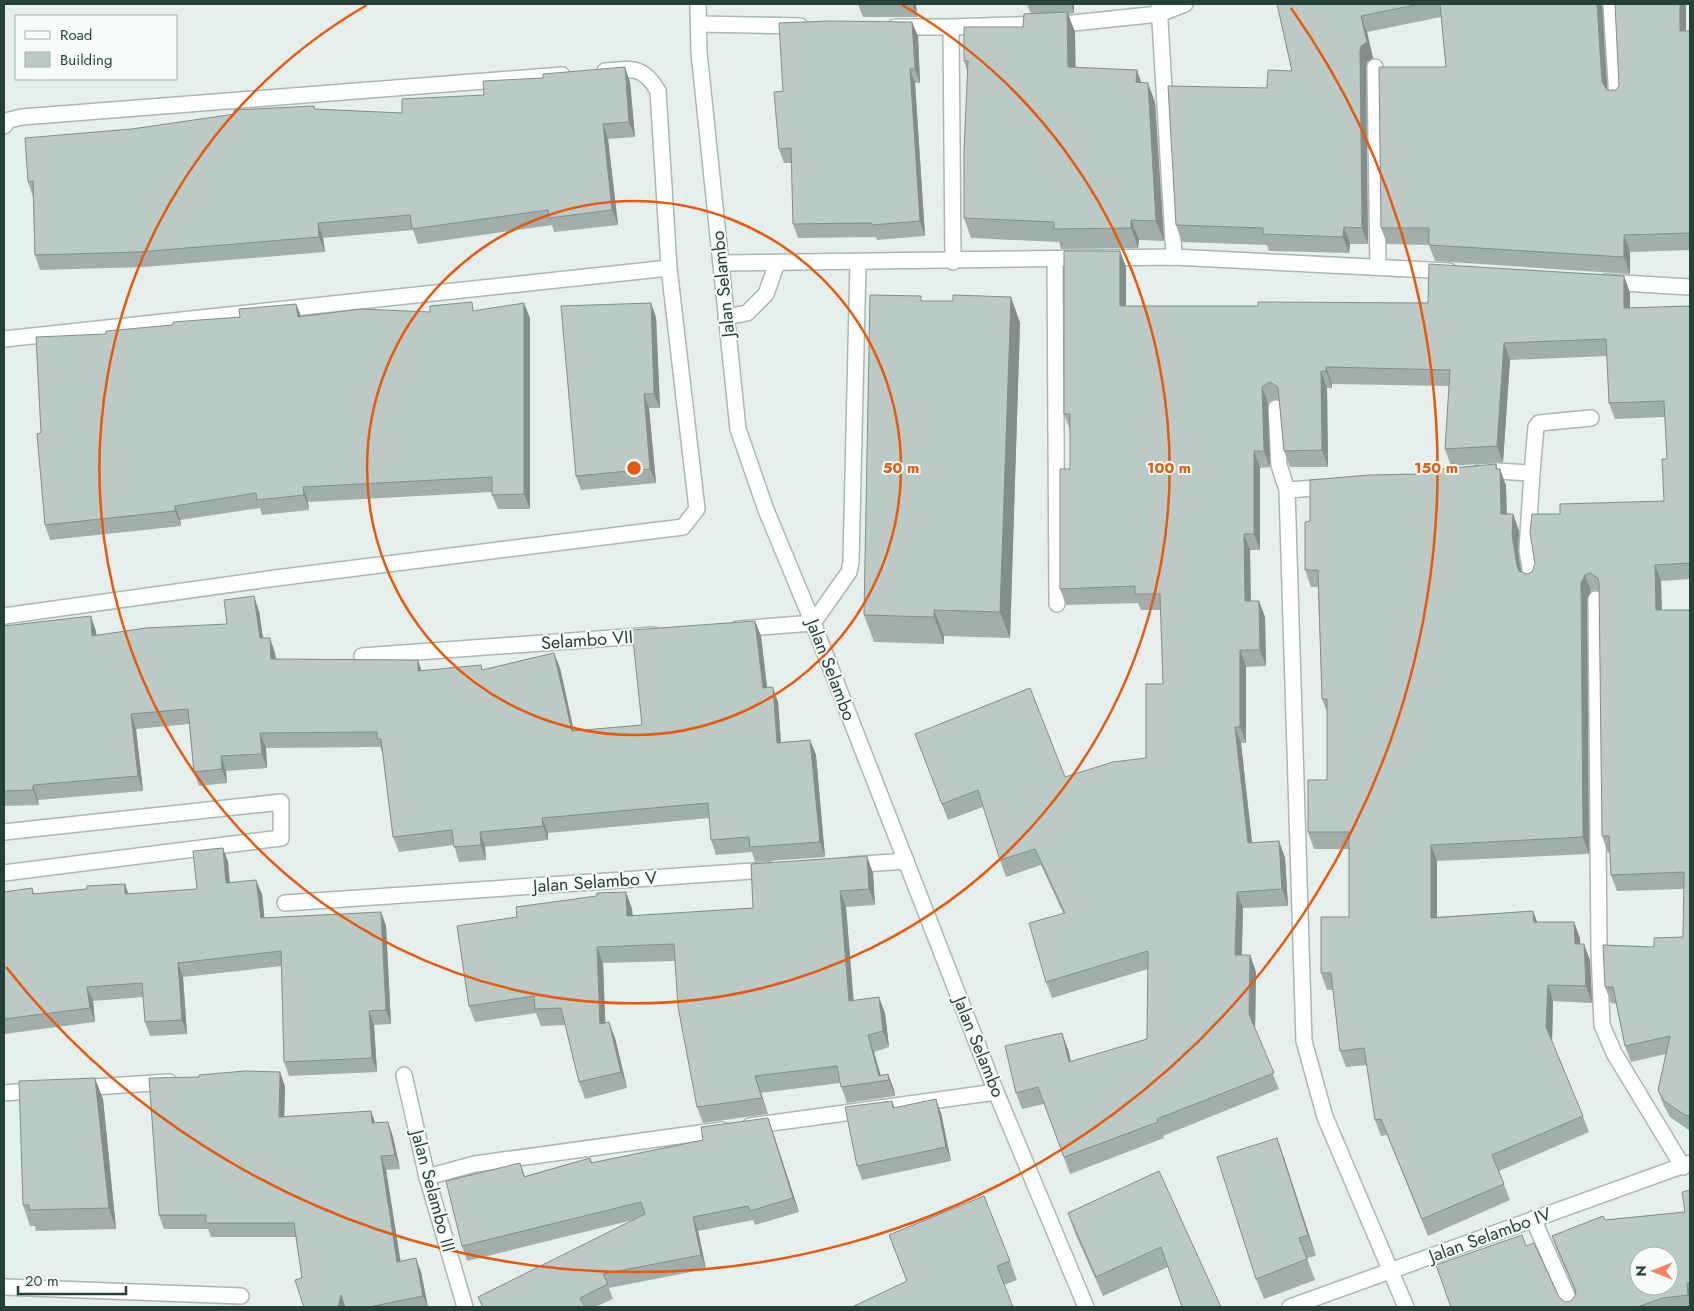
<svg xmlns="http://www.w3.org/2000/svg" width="1694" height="1311" font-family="Jost,sans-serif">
<rect width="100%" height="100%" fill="#e6efeb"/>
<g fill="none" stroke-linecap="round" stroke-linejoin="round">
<g stroke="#a8b8b2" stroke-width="18">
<g id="street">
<polyline points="1159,4 1174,257"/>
<polyline points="1611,4 1617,98"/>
<polyline points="699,24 800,26"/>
<polyline points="895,27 951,27 1073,23 1159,14 1185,4"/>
<polyline points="951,27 953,262"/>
<polyline points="1375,67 1378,267"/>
<polyline points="4,126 9,120 22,117 562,75"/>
<polyline points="1055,259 1057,604"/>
<polyline points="721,263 1174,257 1449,271"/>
<polyline points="1606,282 1690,287"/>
<polyline points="726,317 747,313 766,294 777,263"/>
<polyline points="4,339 669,268"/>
<polyline points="1276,408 1279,465 1287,490"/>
<polyline points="1480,472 1497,471 1532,473 1527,550 1532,581"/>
<polyline points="1532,473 1536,427 1539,423 1591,418"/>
<polyline points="1330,487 1287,490 1304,1041 1325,1117 1406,1307"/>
<polyline points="1596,599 1599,950 1602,1025 1614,1053 1683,1167"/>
<path d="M4 616 276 578 683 527 697 509 669 268 658 91C643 65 632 69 605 71"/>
<polyline points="738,629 813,623 849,572 851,562 858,262"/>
<polyline points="362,656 653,635"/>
<polyline points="4,832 281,802 281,838 4,873"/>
<polyline points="850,865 906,861"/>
<polyline points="285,903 769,870"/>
<polyline points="404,1075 427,1177 465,1307"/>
<polyline points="78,1088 169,1082"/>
<polyline points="4,1093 40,1090"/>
<polyline points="750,1126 996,1092"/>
<polyline points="427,1177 475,1164 722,1130"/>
<polyline points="1533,1219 1572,1307"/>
<polyline points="4,1287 241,1296"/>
<polyline points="1290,1307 1690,1163"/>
</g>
</g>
<g stroke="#a4bbb3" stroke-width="18">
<polyline id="secondary" points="698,4 699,52 738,429 766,510 813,623 996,1092 1086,1307"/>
</g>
<use href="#street" stroke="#fff" stroke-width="15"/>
<use href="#secondary" stroke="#fff" stroke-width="15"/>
</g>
<g fill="#a1aea9">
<polygon points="858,4 916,4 917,17 863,17"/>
<polygon points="1027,4 1074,4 1074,13 1068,14 1075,32 1075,68 1141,82 1155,102 1164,241 1139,240 1138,248 1061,249 1059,242 971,238 964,218 968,73 964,61 1023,27 1031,14"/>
<polygon points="1277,4 1602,4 1607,90 1616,90 1686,31 1690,31 1690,250 1630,252 1630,274 1435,261 1429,245 1387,244 1381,228 1446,67 1441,17 1367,32 1373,58 1367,62 1366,67 1368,244 1350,244 1349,253 1269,251 1267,245 1182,242 1176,225 1267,88 1292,71"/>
<polygon points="918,36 920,83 915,83 925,236 877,240 876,237 798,238 793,224 792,163 784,163 779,149 783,91"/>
<polygon points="630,82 635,137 608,139 618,225 554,232 552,225 418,244 413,230 323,238 325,252 144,267 40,270 35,255 33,197 28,182 132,129 315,109 402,113 484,95"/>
<polygon points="1120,251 1126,267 1126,306 1258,306 1428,303 1624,276 1630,293 1630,308 1690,306 1690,579 1661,581 1662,610 1690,610 1690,1131 1670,1117 1664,1106 1658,1090 1666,1054 1631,1062 1625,1046 1616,1004 1611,1003 1605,987 1654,947 1683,937 1684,889 1617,891 1611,875 1610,852 1608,853 1602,836 1600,591 1596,590 1591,591 1587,599 1589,854 1437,861 1437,917 1533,911 1537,922 1580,938 1580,944 1590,960 1592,1003 1553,1001 1552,1041 1583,1116 1589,1132 1499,1171 1510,1200 1428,1236 1387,1135 1381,1136 1375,1120 1367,1065 1346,1067 1340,1051 1333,990 1327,990 1321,973 1349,917 1349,849 1314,849 1308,832 1327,780 1327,712 1322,699 1318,587 1311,587 1305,570 1310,521 1420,474 1500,469 1506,486 1507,514 1513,514 1519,531 1518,551 1521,572 1527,574 1532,572 1560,514 1664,501 1667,459 1665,417 1615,419 1609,403 1607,356 1510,360 1503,462 1451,466 1445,449 1449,386 1332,384 1332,388 1327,388 1328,467 1290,467 1284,451 1279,401 1276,399 1268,403 1270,467 1260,468 1260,550 1250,550 1251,601 1259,601 1265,617 1266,666 1246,667 1246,743 1241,743 1252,843 1279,841 1285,858 1288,906 1243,908 1242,955 1250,955 1256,972 1255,1029 1279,1089 1163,1136 1164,1138 1070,1174 1044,1104 1022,1109 1016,1093 1068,1049 1071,1062 1147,1039 1148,969 1052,998 1046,982 1063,913 1041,865 1006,877 1000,860 983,807 948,820 915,734 1065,777 1146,758 1163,684 1161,610 1141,610 1138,603 1066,605 1060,589 1070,469 1070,430 1064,414"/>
<polygon points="1011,297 1020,323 1010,638 944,636 944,644 874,642 864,615 923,301 953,301"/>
<polygon points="296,304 301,316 475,311 530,318 530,509 498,509 492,495 492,492 308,502 309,510 262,515 260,508 180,520 181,526 50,540 45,525 41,433 106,334 240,317"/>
<polygon points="656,317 660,408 649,408 656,483 581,490 576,476"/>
<polygon points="259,611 263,638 275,653 276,659 421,671 560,668 574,731 642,725 755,621 761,636 767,688 778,702 781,743 810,740 816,755 825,857 755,862 752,852 716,855 711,840 709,818 548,833 548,840 485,847 486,860 459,862 454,845 399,852 393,837 383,754 380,747 266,748 267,768 226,771 227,783 199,786 194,772 189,724 136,729 143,791 38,800 39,805 4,806 4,626 96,631 96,635 227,624"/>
<polygon points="223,848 228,862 230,883 262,894 264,918 381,912 386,926 391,1024 374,1025 377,1072 289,1076 284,1062 282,966 183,977 187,1034 150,1036 145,1022 143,997 93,1001 95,1022 4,1034 4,892 32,888 34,894 87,889 125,884 128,894 197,889"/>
<polygon points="873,873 875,905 846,907 853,1000 885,1013 889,1047 874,1052 881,1076 888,1074 894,1090 895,1096 847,1103 840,1083 761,1093 768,1114 703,1123 697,1107 675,961 603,963 605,1023 615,1038 627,1088 585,1099 579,1082 565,1025 541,1026 536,1013 475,1022 469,1006 517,917 626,892 632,909 633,916 753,908"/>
<polygon points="199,1077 285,1086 284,1117 371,1111 375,1123 388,1122 393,1137 400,1169 386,1170 400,1261 421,1272 428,1307 304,1307 302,1278 296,1237 211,1237 208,1229 164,1229 159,1215"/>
<polygon points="103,1099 116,1229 36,1231 35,1226 30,1226 23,1205"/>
<polygon points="892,1101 895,1108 941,1113 951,1161 862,1180 857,1166"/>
<polygon points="768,1118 799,1212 755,1225 753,1220 698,1231 706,1269 609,1288 613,1299 595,1307 482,1307 478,1297 637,1219 467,1261 462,1246 520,1163 525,1176 590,1158 592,1163 703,1140"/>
<polygon points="1284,1158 1316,1256 1307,1258 1315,1280 1264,1299 1256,1279"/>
<polygon points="1159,1171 1168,1267 1103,1296 1075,1233 1068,1213"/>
<polygon points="1690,1190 1690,1307 1451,1307 1526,1246 1559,1297 1565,1302 1571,1301 1576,1294 1576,1293 1557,1250 1552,1236 1605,1220 1685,1212"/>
<polygon points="889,1235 1010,1261 1017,1280 1004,1285 907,1282"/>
</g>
<g fill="#838d89">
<polygon points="912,4 916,4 917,17"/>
<polygon points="1071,4 1074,4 1074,13"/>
<polygon points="1597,4 1602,4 1608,99 1602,82"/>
<polygon points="1680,4 1686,4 1686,47 1680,31"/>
<polygon points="1067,12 1075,32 1076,87 1068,67"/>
<polygon points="1361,16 1367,32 1373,58 1367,62 1366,67 1368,244 1362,228 1360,51"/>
<polygon points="912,22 918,36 920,83 915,69"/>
<polygon points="625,67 630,82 635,137 629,122"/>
<polygon points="910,69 915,83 925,236 920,221"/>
<polygon points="1137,70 1144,90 1136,82"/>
<polygon points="1148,83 1155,102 1164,241 1156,221"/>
<polygon points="603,124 608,139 618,225 612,210"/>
<polygon points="1131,220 1139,240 1138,248 1131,228"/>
<polygon points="318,223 323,238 325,252 319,237"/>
<polygon points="1344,227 1350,244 1349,253 1343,237"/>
<polygon points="1624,235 1630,252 1630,274 1624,257"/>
<polygon points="1120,251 1126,267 1126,323 1120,306"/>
<polygon points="1624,276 1630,293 1630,324 1624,308"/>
<polygon points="1011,297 1020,323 1010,638 1000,612"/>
<polygon points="524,303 530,318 530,509 524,494"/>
<polygon points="651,303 656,317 660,408 654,394"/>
<polygon points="296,304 302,319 298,317"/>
<polygon points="1504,343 1510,360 1503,462 1497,446"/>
<polygon points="1326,367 1332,384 1332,388 1326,371"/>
<polygon points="1321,371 1327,388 1328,467 1322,450"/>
<polygon points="1262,387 1268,403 1270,467 1264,451"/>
<polygon points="644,394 649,408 656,483 650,469"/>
<polygon points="1254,451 1260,468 1260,550 1254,534"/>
<polygon points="1496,464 1500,476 1500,469 1506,486 1507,531 1501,514 1496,469"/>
<polygon points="303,487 308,502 309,510 304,495"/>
<polygon points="175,506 180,520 181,526 175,511"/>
<polygon points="1513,514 1519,531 1518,551 1523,582 1517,566 1512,535"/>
<polygon points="1244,534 1250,550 1251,617 1245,601"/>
<polygon points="1655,565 1661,581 1662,626 1656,610"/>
<polygon points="1585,575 1591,591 1587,599 1589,854 1583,837 1581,583"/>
<polygon points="254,596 259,611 265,653 260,638"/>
<polygon points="1259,601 1265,617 1266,666 1260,650"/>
<polygon points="934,610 944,636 944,644 934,617"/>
<polygon points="91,616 96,631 98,651 92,636"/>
<polygon points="755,621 761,636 769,703 763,688"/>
<polygon points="270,638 275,653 277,674 271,659"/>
<polygon points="1240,650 1246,667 1246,743 1240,727"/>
<polygon points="554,653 560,668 577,746 572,731"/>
<polygon points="418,660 423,675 418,671"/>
<polygon points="773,687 778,702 782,758 777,743"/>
<polygon points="131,714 136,729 143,791 138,776"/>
<polygon points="1235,727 1241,743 1254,860 1248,843"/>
<polygon points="260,733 266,748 267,768 262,754"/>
<polygon points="810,740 816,755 825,857 820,842"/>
<polygon points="221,756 226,771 227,783 222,769"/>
<polygon points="33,785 38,800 39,805 33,790"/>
<polygon points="542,818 548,833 548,840 543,826"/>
<polygon points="480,832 485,847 486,860 481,845"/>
<polygon points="1279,841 1285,858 1288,906 1282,889"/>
<polygon points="1431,845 1437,861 1437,934 1431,918"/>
<polygon points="223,848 228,862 231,897 226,883"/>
<polygon points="867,856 873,873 875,905 869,889"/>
<polygon points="256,880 262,894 266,932 261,918"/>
<polygon points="125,884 130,898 125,894"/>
<polygon points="840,891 846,907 855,1017 849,1001"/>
<polygon points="626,892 632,909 633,932 627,916"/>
<polygon points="1237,892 1243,908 1241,972 1235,955"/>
<polygon points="1533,911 1539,927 1534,922"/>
<polygon points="381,912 386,926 391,1024 386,1010"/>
<polygon points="1574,922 1580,938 1581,960 1575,944"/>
<polygon points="1584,944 1590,960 1592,1003 1586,986"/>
<polygon points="597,947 603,963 606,1040 600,1024"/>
<polygon points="1250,955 1256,972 1255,1030 1249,1014"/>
<polygon points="178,963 183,977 187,1034 182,1020"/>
<polygon points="1548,985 1553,1001 1552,1043 1546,1027"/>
<polygon points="87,987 93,1001 95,1022 90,1008"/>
<polygon points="879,997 885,1013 889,1047 883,1031"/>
<polygon points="369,1011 374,1025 377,1072 372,1058"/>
<polygon points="609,1022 615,1038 627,1088 621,1072"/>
<polygon points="1062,1033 1068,1049 1075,1079 1069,1062"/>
<polygon points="868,1035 874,1052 882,1081 879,1076"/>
<polygon points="280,1072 285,1086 284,1131 279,1117"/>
<polygon points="888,1074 894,1090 895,1096 889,1080"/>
<polygon points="755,1076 761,1093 768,1114 762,1098"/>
<polygon points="95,1078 103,1099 116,1229 109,1208"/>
<polygon points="936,1099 941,1113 951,1161 946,1147"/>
<polygon points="371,1111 376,1126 372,1123"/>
<polygon points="768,1118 773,1132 799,1212 793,1198"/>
<polygon points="388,1122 393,1137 400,1169 395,1155"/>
<polygon points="1277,1138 1284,1158 1316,1256 1308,1235"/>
<polygon points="381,1156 386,1170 403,1276 397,1262"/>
<polygon points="693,1217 698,1231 706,1269 701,1255"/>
<polygon points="416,1258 421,1272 428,1307 423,1296"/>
<polygon points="1687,1283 1690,1293 1690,1302 1688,1295"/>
<polygon points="341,1295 345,1307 338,1307"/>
</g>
<g fill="#bbcac4" stroke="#838d89" fill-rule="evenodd">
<polygon points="1277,4 1420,4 1361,16 1367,42 1361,46 1360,51 1362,228 1344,227 1343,237 1263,234 1263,228 1176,225 1168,86 1267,88 1268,70 1292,71"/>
<polygon points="1440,4 1597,4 1602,82 1607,90 1616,90 1619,86 1615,4 1680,4 1680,31 1690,31 1690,233 1624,235 1624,257 1429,245 1429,228 1381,228 1379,67 1446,67"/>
<polygon points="1067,12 1068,67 1137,70 1136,82 1148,83 1156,221 1131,220 1131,228 1054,229 1054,222 964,218 964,152 968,61 964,61 964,27 1023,27 1024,14"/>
<polygon points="829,21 912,22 915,69 910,69 920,221 872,225 871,223 793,224 791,148 779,149 774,92 783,91 779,23"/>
<polygon points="625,67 629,122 603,124 612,210 549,218 548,210 412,229 410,215 318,223 319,237 139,252 35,255 33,181 28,182 25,138 132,129 235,114 234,110 314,106 314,109 402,113 402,99 484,95 483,81 543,78 543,74"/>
<polygon points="1064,251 1120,251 1120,306 1258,306 1258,302 1428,303 1429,264 1624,276 1624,308 1690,306 1690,563 1655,565 1656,610 1690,610 1690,1116 1685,1115 1664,1101 1658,1090 1670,1036 1625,1046 1613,987 1605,987 1603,945 1654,947 1654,938 1683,937 1684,872 1611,875 1609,836 1602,836 1599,583 1598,578 1590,573 1585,575 1581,583 1583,837 1431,845 1431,918 1533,911 1534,922 1574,922 1575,944 1584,944 1586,986 1548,985 1546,1027 1583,1116 1492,1155 1504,1184 1422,1219 1381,1119 1375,1120 1364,1048 1340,1051 1331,973 1321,973 1321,917 1349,917 1349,832 1308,832 1308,780 1327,780 1327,699 1322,699 1318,570 1305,570 1305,522 1310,521 1310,480 1370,475 1420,474 1420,471 1496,464 1496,469 1500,469 1501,514 1513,514 1512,535 1517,566 1519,571 1527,574 1532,572 1535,564 1530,533 1532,514 1560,514 1560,504 1664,501 1662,459 1667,459 1664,401 1609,403 1606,339 1504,343 1497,446 1445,449 1450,370 1326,367 1326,371 1321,371 1322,450 1284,451 1278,387 1270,382 1262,387 1264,451 1254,451 1254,534 1244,534 1245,601 1259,601 1260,650 1240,650 1240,727 1235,727 1248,843 1279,841 1282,889 1237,892 1235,955 1250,955 1249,1014 1274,1073 1157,1119 1158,1122 1064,1157 1038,1087 1016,1093 1005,1046 1062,1033 1069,1062 1147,1039 1148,951 1046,982 1029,923 1065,913 1035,849 1000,860 978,790 942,804 915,734 1030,688 1065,777 1113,762 1146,758 1146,684 1163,684 1160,594 1135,594 1135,586 1060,589 1060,469 1070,469 1070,414 1064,414"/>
<polygon points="870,295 921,296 921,301 953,301 953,295 1011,297 1000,612 934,610 934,617 864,615"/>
<polygon points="472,302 473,311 524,303 524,494 492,495 492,477 303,487 304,495 257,500 256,493 175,506 175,511 45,525 37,434 41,433 36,337 106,334 106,331 173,325 173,322 240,317 239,309 296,304 298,317 361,309 430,312 430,306"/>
<polygon points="651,303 654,394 644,394 650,469 576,476 561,306"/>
<polygon points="254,596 260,638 270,638 271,659 418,660 418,671 481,665 482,670 554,653 572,731 642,725 632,630 755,621 763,688 773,687 777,743 810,740 820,842 750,847 749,837 711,840 708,803 542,818 543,826 480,832 481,845 454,847 452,830 393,837 381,739 377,739 377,732 260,733 262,754 221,756 222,769 194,772 188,709 131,714 138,776 33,785 33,790 4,791 4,626 91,616 92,636 146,628 227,624 224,600"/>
<polygon points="223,848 226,883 256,880 261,918 381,912 386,1010 369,1011 372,1058 284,1062 281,951 178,963 182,1020 145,1022 142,983 87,987 90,1008 4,1019 4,892 32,888 33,894 87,889 87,886 125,884 125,894 197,889 193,851"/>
<polygon points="867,856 869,889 840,891 849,1001 879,997 883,1031 868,1035 879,1076 888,1074 889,1080 841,1087 837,1066 755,1076 762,1098 697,1107 678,1007 674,944 597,947 600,1024 609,1022 621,1072 579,1082 561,1008 535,1009 534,996 469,1006 457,926 517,917 516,907 597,896 597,893 626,892 627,916 753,908 751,864"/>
<polygon points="245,1071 280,1072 279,1117 371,1111 372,1123 388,1122 395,1155 381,1156 397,1262 416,1258 423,1296 369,1307 345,1307 341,1295 338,1307 304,1307 295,1280 302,1278 294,1223 206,1223 206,1215 159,1215 149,1078 199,1077 199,1075"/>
<polygon points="95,1078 109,1208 29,1210 29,1205 23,1205 19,1081"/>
<polygon points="936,1099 946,1147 857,1166 845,1107 892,1101 893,1108"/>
<polygon points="768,1118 793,1198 750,1211 748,1206 693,1217 701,1255 603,1274 608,1284 580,1298 585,1307 483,1307 478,1297 645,1214 641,1202 462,1246 446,1181 520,1163 524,1177 590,1158 591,1163 703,1140 701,1127"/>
<polygon points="1277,1138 1308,1235 1299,1238 1307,1259 1256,1279 1217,1157"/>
<polygon points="1159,1171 1221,1307 1182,1307 1161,1247 1096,1277 1068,1213"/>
<path d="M1690 1190V1283H1687L1688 1295 1663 1298 1637 1307H1451L1436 1265 1522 1235 1526 1246 1534 1243 1559 1297 1565 1302 1571 1301 1576 1294 1575 1289 1552 1236 1603 1216 1605 1220 1685 1212 1682 1192ZM1639 1256H1669V1286H1639Z"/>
<polygon points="984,1196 1010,1261 997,1266 1013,1307 852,1307 907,1281 889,1235"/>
</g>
<g fill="none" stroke="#e8590c" stroke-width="2.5">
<circle cx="634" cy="468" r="267"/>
<path d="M902 5A535 535 0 1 1 367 5"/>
<path d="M1291 8A802 802 0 0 1 6 967"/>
</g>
<g text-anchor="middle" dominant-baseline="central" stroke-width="4" stroke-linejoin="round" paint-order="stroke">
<g font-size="18" fill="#24423a" stroke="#f7fbf9">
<text transform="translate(723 284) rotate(-96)">Jalan Selambo</text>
<text transform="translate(587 640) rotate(-4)">Selambo VII</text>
<text transform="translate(831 670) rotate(69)">Jalan Selambo</text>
<text transform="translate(595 882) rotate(-4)">Jalan Selambo V</text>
<text transform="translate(979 1047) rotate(68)">Jalan Selambo</text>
<text transform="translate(433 1191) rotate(75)">Jalan Selambo III</text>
<text transform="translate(1490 1235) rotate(-20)">Jalan Selambo IV</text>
</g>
</g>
<circle cx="634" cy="468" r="8" fill="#e8590c" stroke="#f7fbf9" stroke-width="2.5"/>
<g font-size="15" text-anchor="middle" font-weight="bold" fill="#e8590c" stroke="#f7fbf9" stroke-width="4" stroke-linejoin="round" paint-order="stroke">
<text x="901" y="473">50 m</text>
<text x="1169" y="473">100 m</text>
<text x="1436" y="473">150 m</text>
</g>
<rect width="1694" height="1311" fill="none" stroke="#24423a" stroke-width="10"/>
<rect x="15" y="15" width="162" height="65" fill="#f7fbf9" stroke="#a3b1ad"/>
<rect x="25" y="31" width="25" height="8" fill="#ffffff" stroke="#a3b1ad"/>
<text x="60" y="40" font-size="15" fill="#24423a">Road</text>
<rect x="25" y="52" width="25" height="15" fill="#bbcac4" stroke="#a3b1ad"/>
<text x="60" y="65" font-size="15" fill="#24423a">Building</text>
<g transform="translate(1654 1271) rotate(270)"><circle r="24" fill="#f7fbf9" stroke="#a3b1ad"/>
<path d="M0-4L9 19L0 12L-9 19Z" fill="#f4845f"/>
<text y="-8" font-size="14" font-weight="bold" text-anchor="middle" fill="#24423a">N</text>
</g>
<path d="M18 1286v8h108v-8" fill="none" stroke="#24423a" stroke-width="2.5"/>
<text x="25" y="1286" font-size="15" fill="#24423a" stroke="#f7fbf9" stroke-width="4" paint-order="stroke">20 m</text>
</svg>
